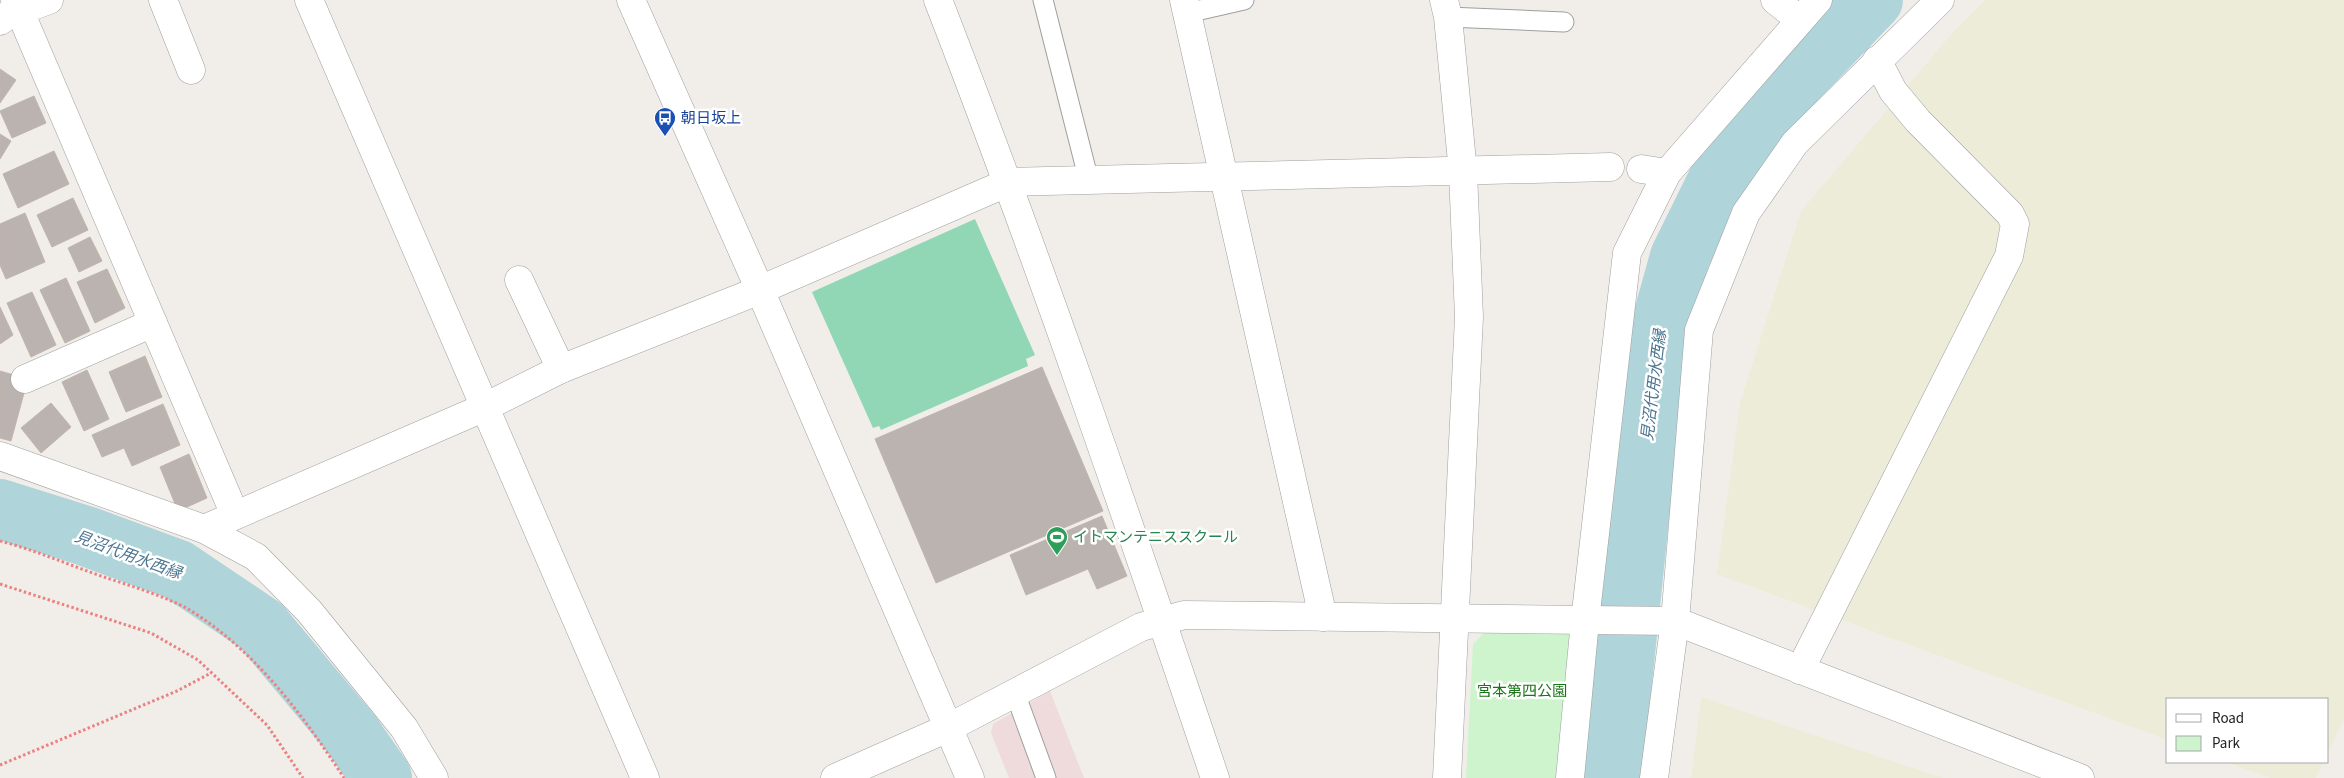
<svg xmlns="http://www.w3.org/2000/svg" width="2344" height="778" font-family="'Source Sans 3','Noto Sans JP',sans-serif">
<rect width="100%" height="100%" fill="#f1eeea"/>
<polygon fill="#efdbdc" points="1050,691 1084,778 1009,778 991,733 993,724"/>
<g fill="#edecd8">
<polygon points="1985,0 2344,0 2344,719 2328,753 2328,699 2168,699 2168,740 1717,574 1740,403 1801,211 1954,31"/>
<polygon points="1701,697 1943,778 1691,778"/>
<polygon points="2226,762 2323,762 2316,778 2270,778"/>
</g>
<polygon fill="#cef4cd" points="1484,633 1569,633 1579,644 1564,778 1466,778 1473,644"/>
<polygon fill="#91d6b5" points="975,219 1035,355 1026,359 1028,366 881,430 879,426 873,428 812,292"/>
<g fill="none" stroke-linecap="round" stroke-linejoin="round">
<g stroke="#afd4d9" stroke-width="60">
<polyline points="0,509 86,536 178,570 261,626 352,735 382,778"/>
<polyline points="1612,778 1658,336 1680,257 1720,176 1773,104 1873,0"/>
</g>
</g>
<g fill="#bab3af" stroke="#c1b4ad">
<polygon points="0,69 16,80 0,103"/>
<polygon points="34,96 46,123 12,138 0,111"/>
<polygon points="0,134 11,141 0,159"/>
<polygon points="54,151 69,184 18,208 3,174"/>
<polygon points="73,198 88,230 52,247 37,215"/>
<polygon points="25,213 45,262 6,279 0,265 0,224"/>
<polygon points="90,237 102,261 79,272 68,248"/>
<polygon points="107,269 125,308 95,323 77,282"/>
<polygon points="66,278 90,331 65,343 40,290"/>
<polygon points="32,292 56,345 31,357 7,303"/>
<polygon points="0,307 13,335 0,344"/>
<polygon points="145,356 162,397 126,412 109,372"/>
<polygon points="1042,367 1103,511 936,583 875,439"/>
<polygon points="87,370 109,419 84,431 62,382"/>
<polygon points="0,371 14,375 24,393 11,441 0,438"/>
<polygon points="51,403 71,427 41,453 21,428"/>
<polygon points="163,404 180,445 132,466 124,448 102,457 92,435"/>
<polygon points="189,454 207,498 178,511 160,467"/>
<polygon points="1102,516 1127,576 1097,589 1088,569 1026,595 1010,555"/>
</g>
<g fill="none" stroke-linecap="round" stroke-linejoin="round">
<g stroke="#9f9f9f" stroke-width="21">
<g id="service">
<polyline points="1043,0 1089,181"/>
<polyline points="1187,13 1244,0"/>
<polyline points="1448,17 1564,22"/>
<polyline points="1015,693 1046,778"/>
</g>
</g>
<g stroke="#9f9f9f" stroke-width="29">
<g id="minor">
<polyline points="15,0 235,515"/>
<polyline points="163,0 191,70"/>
<polyline points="309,0 645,778"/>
<path d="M938 0C1038 257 1127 517 1215 778"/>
<polyline points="1184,0 1323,617"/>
<polyline points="1444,0 1448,17 1463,172 1469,317 1447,778"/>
<polyline points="1775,0 1800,20"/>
<polyline points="0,21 8,15 49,0"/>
<polyline points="1641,169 1667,173"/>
<polyline points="519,280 561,369"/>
<polyline points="25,379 153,323"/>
<polyline points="0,456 204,529 256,557 309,611 404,728 434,778"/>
<polyline points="204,529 483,408 561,369 760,290 1009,182 1610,167"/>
<polyline points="1800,670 2009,256 2015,224 2010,214 1918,121 1893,91 1877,60"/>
<polyline points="835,778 948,728 1141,627 1184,615 1675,621 2080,778"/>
<polyline points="1570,778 1585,621 1627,253 1667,173 1818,0"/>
<polyline points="1654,778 1675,621 1699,330 1746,213 1795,143 1940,0"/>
</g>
</g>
<g stroke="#9f9f9f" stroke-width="29">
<polyline id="tertiary" points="631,0 760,290 970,778"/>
</g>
<g stroke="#eb8180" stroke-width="3" stroke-dasharray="2.5 2.5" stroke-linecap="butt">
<path d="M0 541C35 550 69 565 104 577 128 585 167 597 188 609 254 649 303 715 344 778"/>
<polyline points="0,584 151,633 198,660 267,725 303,778"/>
<polyline points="0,765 177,691 211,673"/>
</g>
<use href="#service" stroke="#fff" stroke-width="19"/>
<use href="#minor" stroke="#fff" stroke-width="28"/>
<use href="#tertiary" stroke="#fff" stroke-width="28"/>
</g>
<defs>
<g id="bus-pin" transform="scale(1.125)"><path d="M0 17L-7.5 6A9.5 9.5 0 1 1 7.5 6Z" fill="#1a4fb4" stroke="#fff"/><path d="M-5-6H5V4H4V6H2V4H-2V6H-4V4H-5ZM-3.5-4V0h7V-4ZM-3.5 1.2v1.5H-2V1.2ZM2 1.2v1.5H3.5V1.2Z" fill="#fff"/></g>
<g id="stadium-pin" transform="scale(1.125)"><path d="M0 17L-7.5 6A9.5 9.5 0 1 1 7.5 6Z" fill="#2e9e5b" stroke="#fff"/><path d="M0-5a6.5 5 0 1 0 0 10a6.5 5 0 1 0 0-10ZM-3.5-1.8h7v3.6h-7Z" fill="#fff"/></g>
</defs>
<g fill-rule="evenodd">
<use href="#bus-pin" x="665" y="118"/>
<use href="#stadium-pin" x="1057" y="537"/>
</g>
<g text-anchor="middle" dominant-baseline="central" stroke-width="5" stroke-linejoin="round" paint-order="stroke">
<g font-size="15" fill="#164399" stroke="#fff" text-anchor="start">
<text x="681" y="118">朝日坂上</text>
</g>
<g font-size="15" fill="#27864d" stroke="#fff" text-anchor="start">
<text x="1073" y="537">イトマンテニススクール</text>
</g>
<g font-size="15" fill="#1a7619" stroke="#fff">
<text x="1522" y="691">宮本第四公園</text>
</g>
<g font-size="16" font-style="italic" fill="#4d7691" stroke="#fff">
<text transform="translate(1654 385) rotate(-83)">見沼代用水西縁</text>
<text transform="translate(128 555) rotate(20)">見沼代用水西縁</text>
</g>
</g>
<rect x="2166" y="698" width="162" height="65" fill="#ffffff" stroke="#a7a7a7"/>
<rect x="2176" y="714" width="25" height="8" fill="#ffffff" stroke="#a7a7a7"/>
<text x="2212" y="723" font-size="15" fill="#222222">Road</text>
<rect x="2176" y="736" width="25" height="15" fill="#cef4cd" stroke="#a7a7a7"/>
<text x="2212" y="748" font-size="15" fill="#222222">Park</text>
</svg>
